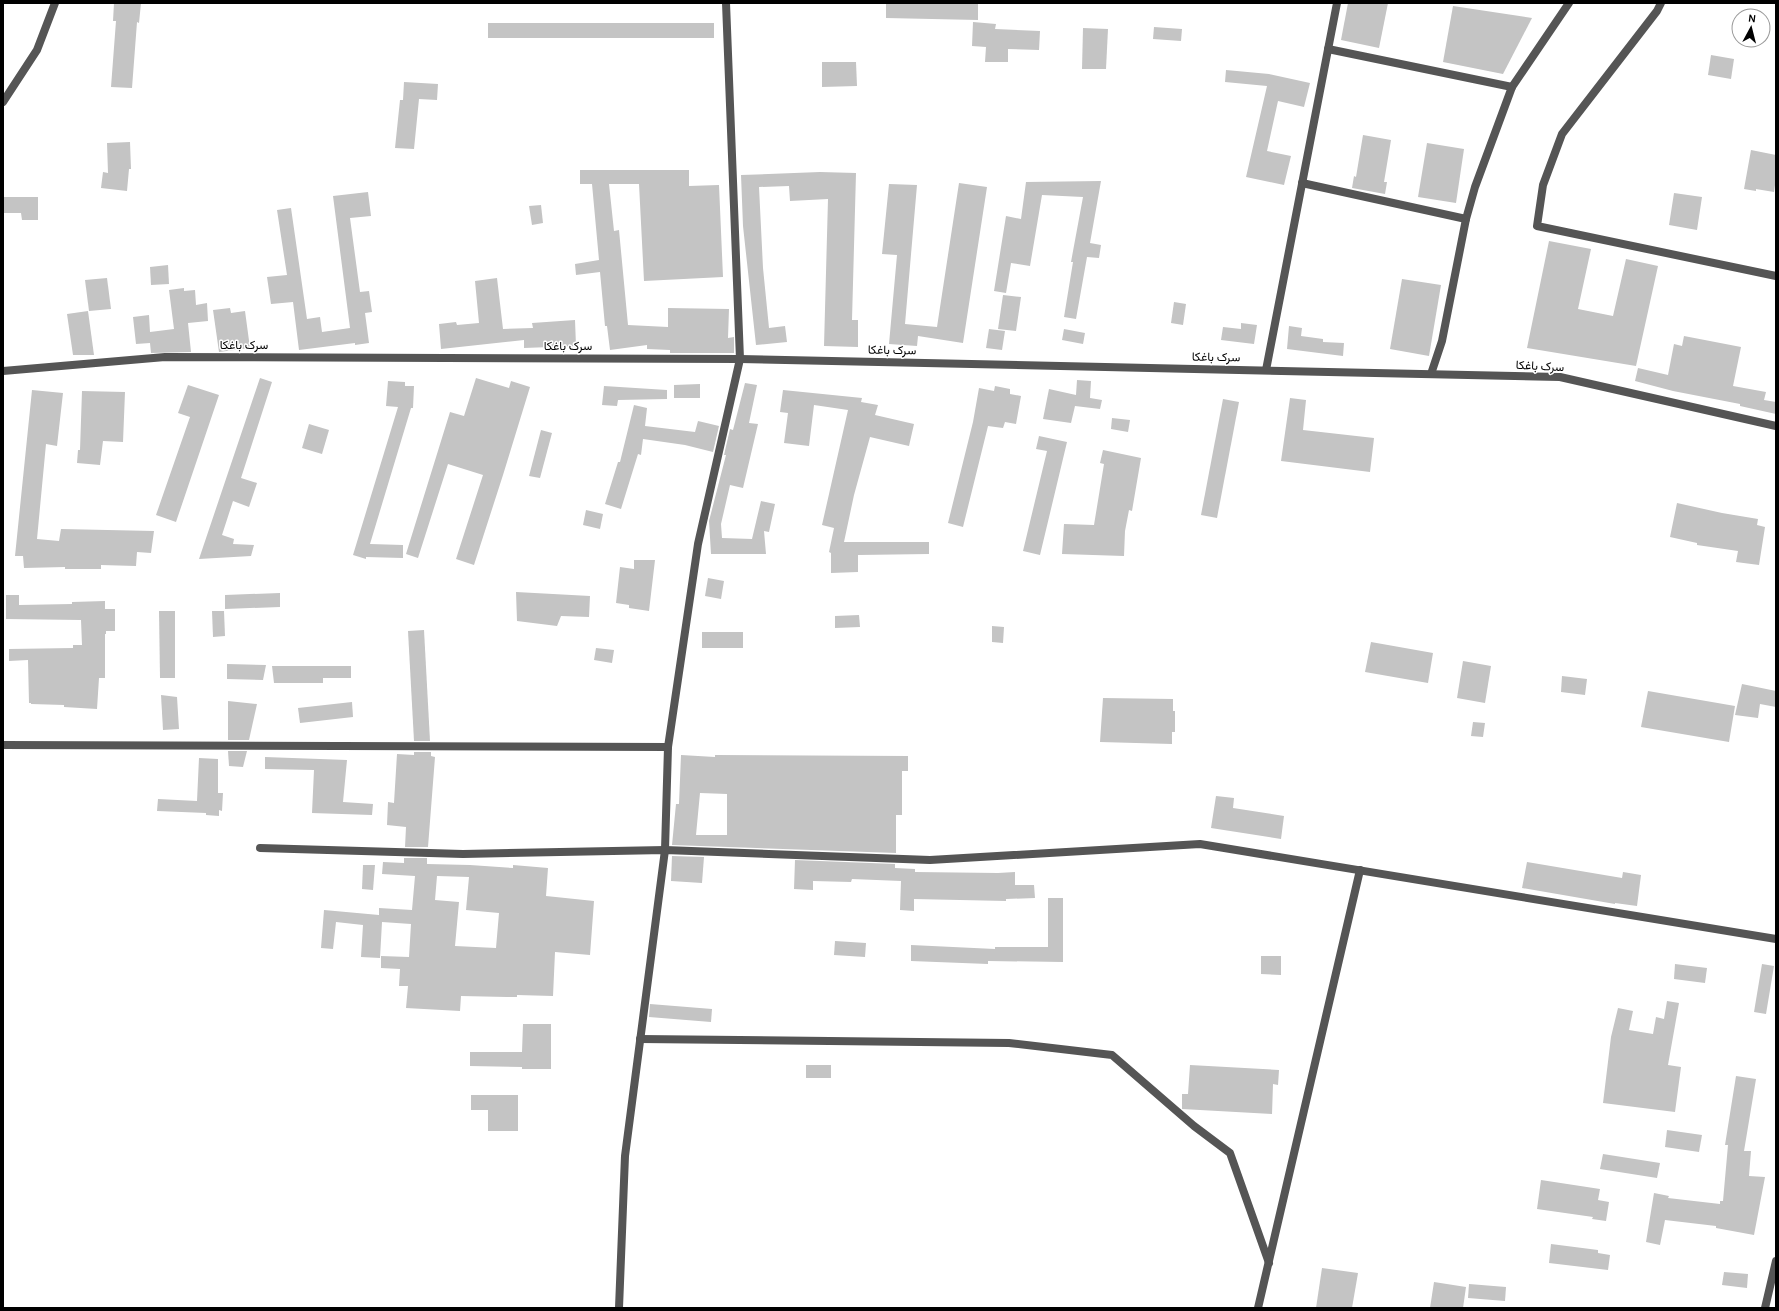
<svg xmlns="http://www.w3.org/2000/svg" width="1779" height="1311" font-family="Karla,Vazirmatn,sans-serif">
<rect width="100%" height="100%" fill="#fff"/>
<g fill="#c4c4c4" fill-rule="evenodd">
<polygon points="114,3 141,3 139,23 137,22 132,88 111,87 116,21 113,21"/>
<polygon points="886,3 978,4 978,20 886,18"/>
<polygon points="1348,3 1388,3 1379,48 1341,40"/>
<polygon points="1453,6 1532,18 1503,74 1443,62"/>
<polygon points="973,22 996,24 995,29 1040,31 1039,50 1008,49 1008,62 985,62 986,47 972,46"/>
<rect x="488" y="23" width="226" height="15"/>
<polygon points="1154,27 1182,29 1181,41 1153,39"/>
<polygon points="1083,28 1108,29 1106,69 1082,69"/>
<polygon points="1711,55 1734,59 1731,79 1708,75"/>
<polygon points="822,62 856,62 857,86 822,87"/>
<polygon points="1226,70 1269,74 1310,83 1304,107 1278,101 1267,151 1291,156 1284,185 1246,177 1267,86 1225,82"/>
<polygon points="404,82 438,84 437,100 419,99 414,149 395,148 400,100 403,100"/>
<polygon points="1363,135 1391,140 1384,182 1387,182 1385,194 1352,188 1354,176 1356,177"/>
<polygon points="130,142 131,169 129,169 127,191 101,188 103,172 108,173 107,143"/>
<polygon points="1427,143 1464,149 1456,203 1418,197"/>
<polygon points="1751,150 1776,155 1776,178 1774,192 1756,189 1756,191 1744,189"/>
<polygon points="580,170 689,170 689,186 719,185 723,277 644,281 639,184 609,184 614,231 619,230 628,325 668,327 668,308 729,309 728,338 734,337 734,353 670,353 670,350 647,349 647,345 610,350 607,326 605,326 600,272 576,275 575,264 599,260 592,184 580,184"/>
<polygon points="820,172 856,173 852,320 858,320 858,347 824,346 828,199 790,201 789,186 759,187 763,268 769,328 785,326 787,342 756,345 743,226 741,175"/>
<polygon points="1101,181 1090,243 1101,245 1099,258 1087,257 1076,319 1064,317 1073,262 1071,262 1083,197 1042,195 1030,266 1011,263 1006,293 994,291 1006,216 1021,219 1026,182"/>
<polygon points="959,183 987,187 963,343 918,336 917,346 889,344 897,255 882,254 889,184 917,185 905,324 937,327"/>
<polygon points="368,192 371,216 350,218 360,292 369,291 372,312 365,313 369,343 355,345 355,343 299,350 293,302 271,304 267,277 287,275 277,210 291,208 307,319 320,317 322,332 350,328 333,196"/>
<polygon points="1674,193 1702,197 1697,230 1669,225"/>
<polygon points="3,197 38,197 38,220 22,220 21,213 3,213"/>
<polygon points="541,205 543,223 532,225 529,206"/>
<polygon points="1549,241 1591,249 1578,309 1613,316 1626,259 1658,266 1636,366 1527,348"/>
<polygon points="168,265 169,284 151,285 150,267"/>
<polygon points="107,278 111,309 89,311 85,280"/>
<polygon points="497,278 503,329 533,328 532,323 575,320 576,346 524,348 524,340 441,349 439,324 456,322 457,325 479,323 475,281"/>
<polygon points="1402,279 1441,285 1429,356 1390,349"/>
<polygon points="184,288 184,291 195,290 196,305 207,303 208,321 188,323 191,352 151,353 150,343 136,344 133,317 149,315 150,332 174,329 169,290"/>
<polygon points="1003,295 1021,297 1016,331 998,329"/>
<polygon points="1174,302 1186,304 1183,325 1171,323"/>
<polygon points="230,308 231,313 245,311 250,348 219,352 213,310"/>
<polygon points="88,311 94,355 73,355 67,314"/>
<polygon points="1241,323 1257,325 1254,344 1221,340 1223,327 1241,329"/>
<polygon points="1289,326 1302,328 1301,336 1323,339 1323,342 1344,343 1343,356 1287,349"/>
<polygon points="989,329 1005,331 1002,350 986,348"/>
<polygon points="1064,329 1085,333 1083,344 1062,340"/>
<polygon points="1684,336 1741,347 1733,386 1766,392 1764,400 1776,402 1776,414 1740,406 1740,404 1673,391 1635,381 1638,368 1668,375 1674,344 1682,346"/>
<polygon points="260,378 272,382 241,478 257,483 249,507 233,501 222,535 234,539 233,544 254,545 251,556 199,559"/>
<polygon points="476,378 509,388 511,381 530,387 503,475 474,565 456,559 483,475 448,464 418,558 406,554 450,412 464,416"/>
<polygon points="1077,380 1091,381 1090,398 1102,400 1100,409 1075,406 1071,423 1043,419 1049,389 1076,395"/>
<polygon points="388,381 405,382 405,386 414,386 413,408 411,408 370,544 403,545 403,558 366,557 366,559 353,555 398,407 386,406"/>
<polygon points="745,383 757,385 749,423 758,424 743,488 730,485 721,524 722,538 752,539 761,501 775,504 769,532 764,531 766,554 711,554 709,521 726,455 724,455 730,429 733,430"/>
<polygon points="700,384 700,398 674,398 674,385"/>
<polygon points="188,385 219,395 176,522 156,515 190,417 178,413"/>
<polygon points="604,386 667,390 667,399 618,400 617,406 602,405"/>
<polygon points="995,386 1010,389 1010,394 1021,396 1016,424 1005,422 1003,428 988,426 963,527 948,523 973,422 979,388 994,391"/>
<polygon points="32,390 63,393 57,446 46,444 37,539 59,541 61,529 154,531 151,553 137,552 136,566 101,565 101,569 65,569 65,567 24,568 23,556 15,556"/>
<polygon points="783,390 862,398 861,402 878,405 875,415 914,424 909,446 870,437 854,495 844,542 929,542 929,554 858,555 858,572 831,573 831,553 829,552 834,528 822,525 848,410 814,405 809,446 784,443 788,413 780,412"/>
<polygon points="82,391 125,392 123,442 103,441 100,465 77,463 78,450 80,450"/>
<polygon points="1290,398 1306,400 1303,430 1374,438 1370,472 1281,461"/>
<polygon points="1223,399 1239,402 1217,518 1201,515"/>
<polygon points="634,405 647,408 645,426 695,432 698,421 719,426 713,452 685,445 643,439 641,455 638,454 621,509 605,504 618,462 620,462"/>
<polygon points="1112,418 1130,420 1128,432 1111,429"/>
<polygon points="309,424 329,430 322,454 302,448"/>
<polygon points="541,430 552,433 540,478 529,476"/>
<polygon points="1039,436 1067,442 1040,555 1023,551 1047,451 1036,449"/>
<polygon points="1103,450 1141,458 1132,511 1129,510 1125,531 1124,556 1062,554 1064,524 1094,525 1104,464 1100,463"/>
<polygon points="1677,503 1722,513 1758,519 1757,525 1765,527 1759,565 1736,562 1738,551 1697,545 1697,543 1670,537"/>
<polygon points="586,510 603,514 600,529 583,525"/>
<polygon points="634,560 655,560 649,611 629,608 629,605 616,603 620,567 634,569"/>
<polygon points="708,578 724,581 721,599 705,596"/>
<polygon points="516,592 590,596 589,617 561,616 557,626 517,621"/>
<polygon points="280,593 280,607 225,609 225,595"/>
<polygon points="6,595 19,595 19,605 72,604 72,602 105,601 105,609 115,609 115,631 106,631 106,634 105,634 105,678 99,678 97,709 64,707 64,705 31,704 31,703 29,703 28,660 9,661 9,649 73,648 73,645 82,645 81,620 6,619"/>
<polygon points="159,611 175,611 175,678 160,678"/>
<polygon points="212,611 224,611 225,636 213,637"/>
<polygon points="859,615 860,627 835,628 835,616"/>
<polygon points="992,626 1004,627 1003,643 992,642"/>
<polygon points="424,630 430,741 414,741 408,631"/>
<rect x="702" y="632" width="41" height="16"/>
<polygon points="1371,642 1433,653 1428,683 1365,672"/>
<polygon points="596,648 614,650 612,663 594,660"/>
<polygon points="1463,661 1491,666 1485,703 1457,698"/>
<polygon points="227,664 266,665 263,680 227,679"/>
<polygon points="272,666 351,666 351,678 323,678 323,683 274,683"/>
<polygon points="1562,676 1587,679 1585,695 1561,692"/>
<polygon points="1742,684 1776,691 1776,707 1760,704 1758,718 1735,715"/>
<polygon points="1648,691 1735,706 1729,742 1641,727"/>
<polygon points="161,695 177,697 179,729 163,730"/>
<polygon points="1103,698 1173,699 1173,711 1175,711 1175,732 1172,732 1172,744 1100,742"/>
<polygon points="228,701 257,704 249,740 228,740"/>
<polygon points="352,702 353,717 300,723 298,708"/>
<polygon points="1473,722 1485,723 1483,737 1471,736"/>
<polygon points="228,751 247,751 243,767 229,766"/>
<polygon points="414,752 431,752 431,756 435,757 428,847 405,847 406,827 387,825 388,802 394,803 397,754 414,755"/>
<path d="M681 755 715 757V755L908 756V771H902V815H896V853L672 845 676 804H679ZM700 793 727 794V835H696Z"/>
<polygon points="265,757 347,760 343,802 373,804 372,815 312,813 314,770 265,769"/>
<polygon points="199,758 218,759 218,793 223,793 222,811 219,810 219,816 206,815 206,813 157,811 158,799 197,801"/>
<polygon points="1216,796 1234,798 1233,808 1284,816 1281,839 1211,828"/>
<polygon points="672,856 704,857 702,883 671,881"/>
<path d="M404 858H427V864L470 865 513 868V865L548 868 546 896 594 901 590 955 555 952 553 996 517 995V997H507L461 996 460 1011 406 1008 408 986H399L400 969 381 968V956L409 957 411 924 382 922 380 958 361 957 363 925 336 922 333 949 321 948 324 910 379 915V908L412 910 415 876 382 874 383 862 404 863ZM437 876 469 877 466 910 499 913 496 948 455 946 459 902 435 900Z"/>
<polygon points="795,860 895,864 895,868 915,869 915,872 998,873 1015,872 1015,885 1034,885 1035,898 1006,899 1006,901 914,899 914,911 900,910 901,881 852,879 851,882 813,881 813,890 794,889"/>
<polygon points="1527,862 1622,878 1623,872 1641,875 1637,906 1615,903 1615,904 1522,888"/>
<polygon points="363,865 375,865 373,890 362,889"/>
<polygon points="1048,898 1063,898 1063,962 988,961 988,964 911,961 911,945 995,949 995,947 1048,947"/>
<polygon points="835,941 866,943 865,957 834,955"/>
<polygon points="1261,956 1281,956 1281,975 1261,974"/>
<polygon points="1675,964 1707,968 1705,983 1674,979"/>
<polygon points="1762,964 1774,966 1766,1014 1754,1012"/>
<polygon points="1667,1001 1679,1003 1668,1065 1681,1067 1675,1112 1603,1103 1611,1037 1618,1008 1633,1011 1629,1030 1653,1034 1656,1017 1664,1019"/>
<polygon points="650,1004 712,1009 711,1022 649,1017"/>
<polygon points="523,1024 551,1024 551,1069 522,1069 522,1067 470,1066 470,1052 522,1052"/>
<rect x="806" y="1065" width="25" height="13"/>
<polygon points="1190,1065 1279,1070 1278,1085 1273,1084 1272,1114 1182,1109 1182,1094 1188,1094"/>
<polygon points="1736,1076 1756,1079 1744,1151 1751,1151 1749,1176 1765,1177 1754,1235 1716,1228 1716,1226 1665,1220 1660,1245 1646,1242 1654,1193 1669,1196 1668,1198 1720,1204 1720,1201 1723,1201 1728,1145 1725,1145"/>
<polygon points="471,1095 518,1095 518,1131 488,1131 488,1110 471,1110"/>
<polygon points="1667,1130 1702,1135 1699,1152 1665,1147"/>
<polygon points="1603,1154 1660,1163 1657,1178 1600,1169"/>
<polygon points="1541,1180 1600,1189 1598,1200 1609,1202 1606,1221 1592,1219 1593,1217 1537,1209"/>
<polygon points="1551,1244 1598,1250 1598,1253 1610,1255 1608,1270 1549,1263"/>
<polygon points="1322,1268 1358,1273 1352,1308 1316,1308"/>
<polygon points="1724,1272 1748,1274 1747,1288 1722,1285"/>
<polygon points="1434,1282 1466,1287 1463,1308 1430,1308"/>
<polygon points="1469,1284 1506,1287 1505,1301 1468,1298"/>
</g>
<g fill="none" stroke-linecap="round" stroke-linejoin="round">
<g stroke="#555" stroke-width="8">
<polyline points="1661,3 1657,11 1562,134 1543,185 1537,226 1776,276"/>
<polyline points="1328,49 1512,87"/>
<polyline points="3,102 37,50 55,3"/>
<polyline points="1302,183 1466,219"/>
<polyline points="1266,370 1337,3"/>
<polyline points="1431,374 1442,341 1466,219 1475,187 1512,87 1569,3"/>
<polyline points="3,745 668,747"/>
<polyline points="260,848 463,854 665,850 930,860 1200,844 1776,939"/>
<polyline points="640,1039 1009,1043 1112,1055 1194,1126 1230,1153 1269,1263"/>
<polyline points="619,1308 625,1156 665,850 668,747 698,544 740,359 726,3"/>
<polyline points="1258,1308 1360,870"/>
</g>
<g stroke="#555" stroke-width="8">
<polyline points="3,371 165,357 740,359 1560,377 1776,426"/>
<polyline points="1765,1308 1776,1261"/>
</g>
</g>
<g text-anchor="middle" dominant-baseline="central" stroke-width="3" stroke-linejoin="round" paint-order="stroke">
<g font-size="12" fill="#000" stroke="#fff">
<text x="244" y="345">سرک باغکا</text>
<text x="568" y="346">سرک باغکا</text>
<text transform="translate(892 350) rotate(1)">سرک باغکا</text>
<text transform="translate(1216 357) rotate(1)">سرک باغکا</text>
<text transform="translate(1540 366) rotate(3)">سرک باغکا</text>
</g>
</g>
<rect width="1779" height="1311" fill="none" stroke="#000000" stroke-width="8"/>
<g transform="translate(1751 28) rotate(7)"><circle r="19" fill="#ffffff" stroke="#999999"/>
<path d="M0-3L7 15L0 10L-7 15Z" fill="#000000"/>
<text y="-6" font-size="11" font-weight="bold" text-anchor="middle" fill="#000000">N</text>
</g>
</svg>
